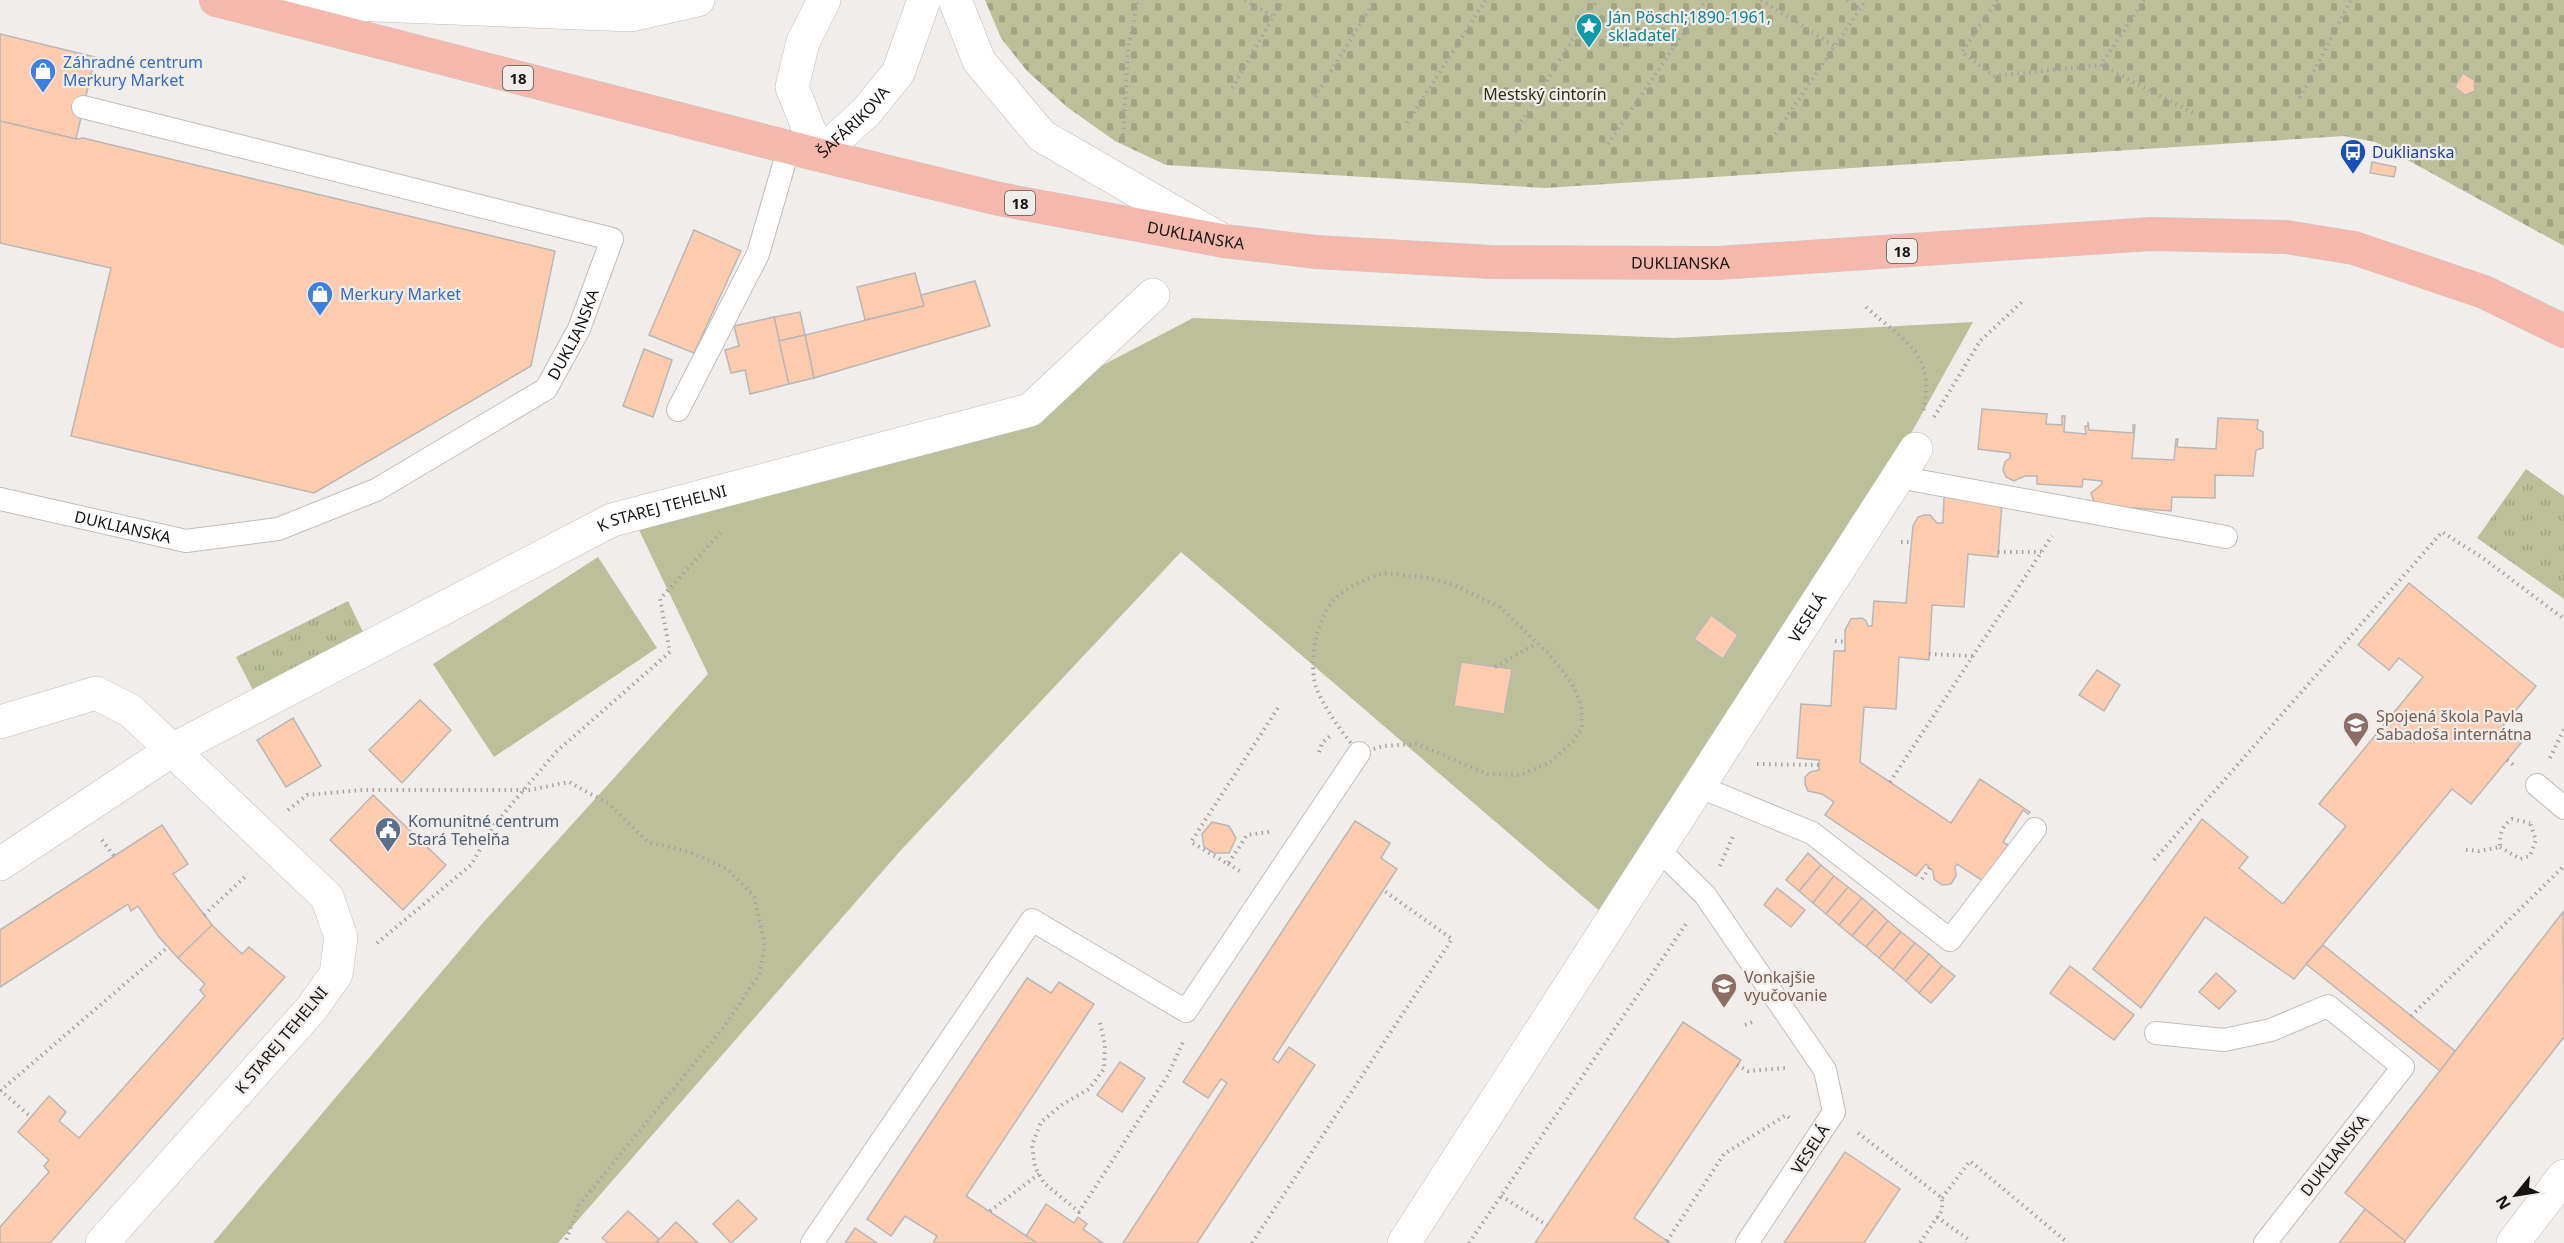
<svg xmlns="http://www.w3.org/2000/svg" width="2564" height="1243" font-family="'Noto Sans',sans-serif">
<defs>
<pattern id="cemetery-stones" width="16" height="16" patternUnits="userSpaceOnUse" patternTransform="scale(1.5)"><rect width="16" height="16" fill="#bbc09b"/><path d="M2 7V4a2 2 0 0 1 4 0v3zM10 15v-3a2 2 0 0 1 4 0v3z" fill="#a0a485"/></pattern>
<pattern id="park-tufts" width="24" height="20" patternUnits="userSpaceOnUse" patternTransform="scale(1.5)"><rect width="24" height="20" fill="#bbc09b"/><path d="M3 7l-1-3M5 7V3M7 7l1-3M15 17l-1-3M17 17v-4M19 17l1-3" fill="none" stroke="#a0a485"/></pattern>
</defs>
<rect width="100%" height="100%" fill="#f0edeb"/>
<g fill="#bbc09b">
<polygon points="1193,318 1673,338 1973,322 1734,752 1617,926 1181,552 902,849 558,1243 213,1243 481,925 708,674 639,530 701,505 946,447"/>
<polygon points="598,557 657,648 494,757 433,664"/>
</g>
<polygon fill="url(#cemetery-stones)" points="985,0 2564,0 2564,246 2375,142 2344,136 1545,188 1166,165 1115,141 1067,107 1027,71 1001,38"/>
<g fill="url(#park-tufts)">
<polygon points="2526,469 2564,496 2564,599 2477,538"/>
<polygon points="348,601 367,640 256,696 236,657"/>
</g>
<g fill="#fdccae" stroke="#bab7b5" stroke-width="1.5">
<polygon points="0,34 95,57 76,139 0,121"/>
<polygon points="2463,73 2474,80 2475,91 2465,95 2455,87"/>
<polygon points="0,121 76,139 83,138 555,251 531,366 314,493 71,436 111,268 0,243"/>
<polygon points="2372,162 2396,167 2394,177 2370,173"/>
<polygon points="694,230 741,251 694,353 649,335"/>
<polygon points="915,273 924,306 865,320 857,287"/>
<polygon points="975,281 990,326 814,378 805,335 924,306 921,295"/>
<polygon points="800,312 805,335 779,341 774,317"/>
<polygon points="774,317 789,384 750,394 745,370 731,373 725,350 739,346 734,326"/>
<polygon points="805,335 814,378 789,384 779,341"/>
<polygon points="644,349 672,360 653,417 623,406"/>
<polygon points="1982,409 2047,414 2046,424 2062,425 2062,416 2065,416 2064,432 2086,434 2085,426 2088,426 2088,422 2089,430 2133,433 2133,425 2135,425 2132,458 2174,460 2176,439 2178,439 2177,447 2216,449 2218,418 2258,420 2257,429 2263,432 2263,448 2256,450 2253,476 2215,475 2215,498 2172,497 2171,511 2095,505 2091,493 2102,484 2102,481 2083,479 2082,487 2037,484 2037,476 2025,476 2014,481 2006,477 2003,470 2005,462 2010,458 2010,453 1978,449"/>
<polygon points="1944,497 2002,502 1998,557 1968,554 1964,607 1932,605 1929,660 1899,657 1896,709 1864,707 1860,762 1951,823 1980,779 2030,812 2028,814 2023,810 2003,842 2008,845 1983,881 1957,864 1955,867 1956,876 1951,884 1942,885 1934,879 1933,871 1926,864 1916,876 1825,815 1834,802 1822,794 1808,791 1805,784 1805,777 1810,772 1819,770 1819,760 1797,758 1801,704 1831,706 1834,651 1845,651 1845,630 1851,619 1862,618 1866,621 1868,626 1872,626 1874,601 1906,603 1913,526 1918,517 1924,515 1930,515 1937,523 1943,523"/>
<polygon points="2409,583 2536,686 2502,727 2521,743 2471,804 2452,789 2294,979 2205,917 2141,1008 2093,969 2202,819 2248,857 2239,868 2283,904 2346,826 2319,804 2423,677 2399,658 2389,670 2358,645"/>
<polygon points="1711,615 1738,635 1723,659 1694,639"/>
<polygon points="1461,662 1512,669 1504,714 1454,706"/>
<polygon points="2097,670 2120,685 2104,711 2079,695"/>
<polygon points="420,700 451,730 402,783 369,750"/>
<polygon points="293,718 321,766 286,787 257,740"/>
<polygon points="373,795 446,865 403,910 330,840"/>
<polygon points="1355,821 1390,843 1381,858 1397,869 1273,1059 1278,1063 1289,1047 1315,1065 1197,1243 1123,1243 1227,1083 1221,1079 1208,1098 1183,1082"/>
<polygon points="1212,822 1229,826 1236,838 1229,853 1214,853 1204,847 1202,834"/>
<polygon points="162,825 188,864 173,874 212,925 178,958 159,937 138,906 131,911 128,904 0,987 0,930"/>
<polygon points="1808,853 1821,865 1799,891 1786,880"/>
<polygon points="1821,865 1834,876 1813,903 1799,891"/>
<polygon points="1834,876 1848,887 1826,914 1813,903"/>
<polygon points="1848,887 1862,898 1839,925 1826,914"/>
<polygon points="1777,888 1805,910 1791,927 1764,905"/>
<polygon points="1862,898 1875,909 1852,936 1839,925"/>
<polygon points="1875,909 1888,921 1866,947 1852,936"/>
<polygon points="2563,912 2564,1037 2405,1241 2345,1193"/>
<polygon points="1888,921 1901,932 1879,958 1866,947"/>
<polygon points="212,925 242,954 249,947 285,977 50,1243 0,1243 0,1227 49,1172 44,1166 49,1160 18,1132 49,1096 66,1112 59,1121 79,1138 205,996 200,990 205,984 178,958"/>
<polygon points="1901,932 1915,943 1893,970 1879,958"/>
<polygon points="1915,943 1929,954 1906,981 1893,970"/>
<polygon points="2323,945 2455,1051 2440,1071 2306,964"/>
<polygon points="1929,954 1942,966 1919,993 1906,981"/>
<polygon points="1942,966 1955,976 1931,1003 1919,993"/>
<polygon points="2070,966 2134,1015 2114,1040 2050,993"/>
<polygon points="2216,973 2236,991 2219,1009 2199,992"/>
<polygon points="1027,978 1051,993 1059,982 1094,1004 966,1196 1037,1243 933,1243 937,1236 905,1216 891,1236 867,1219"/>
<polygon points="1683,1022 1741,1060 1634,1218 1670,1243 1535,1243"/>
<polygon points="1120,1062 1145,1078 1122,1112 1097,1095"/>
<polygon points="1845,1152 1900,1189 1864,1243 1784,1243"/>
<polygon points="738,1200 757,1219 731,1243 713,1224"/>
<polygon points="1046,1204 1074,1223 1078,1217 1087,1224 1083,1229 1103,1243 1037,1243 1026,1236"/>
<polygon points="2365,1209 2405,1241 2404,1243 2339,1243"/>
<polygon points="628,1211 659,1239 656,1243 608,1243 602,1238"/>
<polygon points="676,1222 698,1243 656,1243"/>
<polygon points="855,1228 877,1243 845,1243"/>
</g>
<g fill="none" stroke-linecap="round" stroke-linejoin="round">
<g stroke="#c0bdbb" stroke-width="24">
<g id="service">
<polyline points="678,410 758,254 789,147"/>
<polyline points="1898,477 2226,537"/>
<path id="s1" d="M0 499 186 541 278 529 376 490 546 389 579 329 612 239 83 107"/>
<polyline points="2537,785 2564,808"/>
<polyline points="1698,786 1812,833 1950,940 2035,829"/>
<polyline points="1658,849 1705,895 1825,1070 1834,1112 1747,1243"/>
<polyline points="2156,1033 2224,1040 2271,1030 2328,1006 2403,1067 2265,1243"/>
<polyline points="812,1243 1032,920 1186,1011 1359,753"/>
</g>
</g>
<g stroke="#c0bdbb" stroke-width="34">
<g id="minor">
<polyline points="0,722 96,693 131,711 327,897 341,937 336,974 312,1008 102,1243"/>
<path id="s2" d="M0 864 172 750 612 520 1030 410 1153 295"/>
<path id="s3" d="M1404 1243 1916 449"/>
<polyline points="2513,1243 2564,1176"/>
</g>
</g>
<g stroke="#c0bdbb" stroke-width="34">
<g id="tertiary">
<polyline points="246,0 631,15 698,0"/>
<path id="s4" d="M824 0 803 42 792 87 819 155 866 112 898 73 924 0"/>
<polyline points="955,0 979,61 1042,136 1220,239"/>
</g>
</g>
<g stroke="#cccbcb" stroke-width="34">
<g id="primary">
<path id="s5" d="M216 0 819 155 999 199 1224 241 1316 252 1491 262 1718 263 2151 234 2286 237 2354 248 2484 292 2564 331"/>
</g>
</g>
<g stroke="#a6a4a2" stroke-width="4" stroke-dasharray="1.5 4.5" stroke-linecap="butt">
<polyline points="1245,0 1274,17"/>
<polyline points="1761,0 1834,46"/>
<polyline points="1847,0 1860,9"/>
<polyline points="1997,0 1962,52 1994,76 2101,65"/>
<polyline points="2144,0 2101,65 2197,115"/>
<polyline points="1232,88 1283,0"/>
<polyline points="1315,97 1375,0"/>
<polyline points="2300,98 2351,0"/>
<polyline points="1407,123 1486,0"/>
<polyline points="1515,132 1597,0"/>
<polyline points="1775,134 1866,0"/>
<polyline points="1123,141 1128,49 1138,0"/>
<polyline points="1608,144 1706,0"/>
<path d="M1866 307C1905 343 1936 351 1923 413"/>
<polyline points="1934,417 1980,341 2024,300"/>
<polyline points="1901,542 1913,542"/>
<polyline points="1998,552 2041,552"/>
<path d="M1385 573 1429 578 1456 586 1500 607 1548 653 1572 683 1581 705 1582 728 1573 741 1549 763 1520 775 1488 774 1417 744 1384 746 1359 753C1344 735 1328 714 1318 692 1307 667 1315 623 1333 601 1345 587 1368 578 1385 573Z"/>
<polyline points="1835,641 1846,642"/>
<polyline points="1929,654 1973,656"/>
<polyline points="1495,667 1537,643"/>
<polyline points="1319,752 1322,743 1330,736"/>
<polyline points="2550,758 2564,729"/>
<polyline points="2507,760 2515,766"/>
<polyline points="1757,764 1819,765"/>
<polyline points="1890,782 2052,536"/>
<polyline points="288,810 307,795 362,790 530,790 569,782 609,804 648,842 690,852 727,869 754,896 765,945 760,973 724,1027 579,1205 565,1243"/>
<polyline points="1269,832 1247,835 1228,864 1191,842 1278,708"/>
<polyline points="102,840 114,856"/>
<polyline points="2500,847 2520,859 2530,856 2536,840 2530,823"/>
<path d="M2466 850 2479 851 2500 847C2499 836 2502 825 2512 819L2530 823"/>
<polyline points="2154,860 2442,532 2483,558 2564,619"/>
<polyline points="1228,864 1243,873"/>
<polyline points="1720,866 1734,834"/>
<polyline points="1922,879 1930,867"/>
<polyline points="204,915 248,874"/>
<polyline points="377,943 471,865 495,824 556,752 670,652 660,599 723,530"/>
<polyline points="2411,1016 2564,866"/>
<polyline points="1100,1023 1105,1045 1104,1069 1089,1089 1063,1104 1041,1122 1032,1145 1035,1167 1044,1183 1079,1212 1168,1075 1183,1042"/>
<polyline points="1745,1025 1755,1021"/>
<polyline points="1737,1065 1748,1071 1785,1068"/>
<polyline points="0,1090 31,1117"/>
<polyline points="0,1091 168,947"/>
<polyline points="1858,1133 1942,1198 1942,1210 1920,1243"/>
<polyline points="1501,1196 1547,1225"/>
<polyline points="1942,1198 1970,1161 2068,1243"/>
<polyline points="990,1211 1039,1174"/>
<polyline points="1937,1217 1968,1239 1966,1243"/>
<polyline points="1667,1241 1724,1154 1786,1115 1792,1120"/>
<polyline points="1252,1243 1452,939 1383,890"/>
<polyline points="1469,1243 1686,924"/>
</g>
<use href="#service" stroke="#fff" stroke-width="22"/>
<use href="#minor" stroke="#fff" stroke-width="33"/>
<use href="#tertiary" stroke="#fff" stroke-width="33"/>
<use href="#primary" stroke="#f5b8ad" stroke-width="33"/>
</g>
<defs>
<g id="sight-pin" transform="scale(1.35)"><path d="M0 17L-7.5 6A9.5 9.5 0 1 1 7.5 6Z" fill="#0f9aa8" stroke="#f0edeb"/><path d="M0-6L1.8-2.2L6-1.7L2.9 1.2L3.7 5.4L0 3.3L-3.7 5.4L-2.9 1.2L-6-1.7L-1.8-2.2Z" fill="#fff"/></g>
<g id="shop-pin" transform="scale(1.35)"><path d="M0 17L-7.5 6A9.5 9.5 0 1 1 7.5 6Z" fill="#3f7fe0" stroke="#f0edeb"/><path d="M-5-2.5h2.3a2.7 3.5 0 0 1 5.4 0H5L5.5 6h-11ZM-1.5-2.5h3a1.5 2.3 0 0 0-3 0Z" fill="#fff"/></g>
<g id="bus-pin" transform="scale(1.35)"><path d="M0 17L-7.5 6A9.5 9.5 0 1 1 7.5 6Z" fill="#1a4fb4" stroke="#f0edeb"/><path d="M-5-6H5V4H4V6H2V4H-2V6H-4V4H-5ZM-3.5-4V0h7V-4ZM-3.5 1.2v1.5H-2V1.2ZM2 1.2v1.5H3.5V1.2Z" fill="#fff"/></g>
<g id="school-pin" transform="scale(1.35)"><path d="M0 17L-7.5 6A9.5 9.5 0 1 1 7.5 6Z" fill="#8d6e63" stroke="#f0edeb"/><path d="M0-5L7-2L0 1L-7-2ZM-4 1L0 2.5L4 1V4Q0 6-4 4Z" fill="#fff"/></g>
<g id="civic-pin" transform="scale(1.35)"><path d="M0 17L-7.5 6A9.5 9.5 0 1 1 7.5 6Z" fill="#5c6f8a" stroke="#f0edeb"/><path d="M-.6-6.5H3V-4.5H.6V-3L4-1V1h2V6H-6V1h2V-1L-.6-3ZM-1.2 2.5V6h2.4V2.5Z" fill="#fff"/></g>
</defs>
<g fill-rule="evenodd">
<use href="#sight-pin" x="1589" y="26"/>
<use href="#shop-pin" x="43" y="71"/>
<use href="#bus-pin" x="2353" y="152"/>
<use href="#shop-pin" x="320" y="294"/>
<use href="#school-pin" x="2356" y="725"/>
<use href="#civic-pin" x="388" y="830"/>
<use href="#school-pin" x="1724" y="986"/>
</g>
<g text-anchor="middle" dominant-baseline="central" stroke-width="4.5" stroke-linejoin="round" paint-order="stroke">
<g fill="#f0edeb" stroke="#575554" stroke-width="1.5">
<rect x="503" y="66" width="30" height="24" rx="4.5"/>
<rect x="1005" y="191" width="30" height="24" rx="4.5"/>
<rect x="1887" y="239" width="30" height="24" rx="4.5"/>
</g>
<g font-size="15" font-weight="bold" fill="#151413">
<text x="518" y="78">18</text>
<text x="1020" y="203">18</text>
<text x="1902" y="251">18</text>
</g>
<g font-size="16" fill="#0d838f" stroke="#f0edeb" text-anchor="start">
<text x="1608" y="17">Ján Pöschl;1890-1961,<tspan x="1608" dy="18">skladateľ</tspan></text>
</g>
<g font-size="16" fill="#366cbe" stroke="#f0edeb" text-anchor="start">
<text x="63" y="62">Záhradné centrum<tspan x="63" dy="18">Merkury Market</tspan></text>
<text x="340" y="294">Merkury Market</text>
</g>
<g font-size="16" fill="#2d3108" stroke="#f0edeb">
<text x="1545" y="94">Mestský cintorín</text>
</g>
<g font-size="16" fill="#151413" stroke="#f0edeb">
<text stroke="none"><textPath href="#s4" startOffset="214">ŠAFÁRIKOVA</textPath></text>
<text stroke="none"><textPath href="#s5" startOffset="1008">DUKLIANSKA</textPath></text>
<text stroke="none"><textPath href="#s5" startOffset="1494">DUKLIANSKA</textPath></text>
<text stroke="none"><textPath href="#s1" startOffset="648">DUKLIANSKA</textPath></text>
<text stroke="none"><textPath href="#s2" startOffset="754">K STAREJ TEHELNI</textPath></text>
<text stroke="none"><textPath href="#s1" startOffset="126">DUKLIANSKA</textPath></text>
<text stroke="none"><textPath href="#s3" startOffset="744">VESELÁ</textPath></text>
<text transform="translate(281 1040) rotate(-50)">K STAREJ TEHELNI</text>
<text transform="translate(1810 1149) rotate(-57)">VESELÁ</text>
<text transform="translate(2334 1155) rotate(-52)">DUKLIANSKA</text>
</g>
<g font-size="16" fill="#164399" stroke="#f0edeb" text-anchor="start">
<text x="2372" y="152">Duklianska</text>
</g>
<g font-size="16" fill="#785e54" stroke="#f0edeb" text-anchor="start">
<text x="2376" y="716">Spojená škola Pavla<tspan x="2376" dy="18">Sabadoša internátna</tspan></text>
<text x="1744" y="977">Vonkajšie<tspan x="1744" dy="18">vyučovanie</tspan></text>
</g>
<g font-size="16" fill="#4e5e75" stroke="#f0edeb" text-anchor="start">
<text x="408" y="821">Komunitné centrum<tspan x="408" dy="18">Stará Tehelňa</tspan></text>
</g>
</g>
<g transform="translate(2516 1195) rotate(240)" stroke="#f0edeb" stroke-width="4.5" paint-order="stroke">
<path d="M0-4.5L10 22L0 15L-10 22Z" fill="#151413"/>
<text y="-9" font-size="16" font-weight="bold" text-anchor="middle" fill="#151413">N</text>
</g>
</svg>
